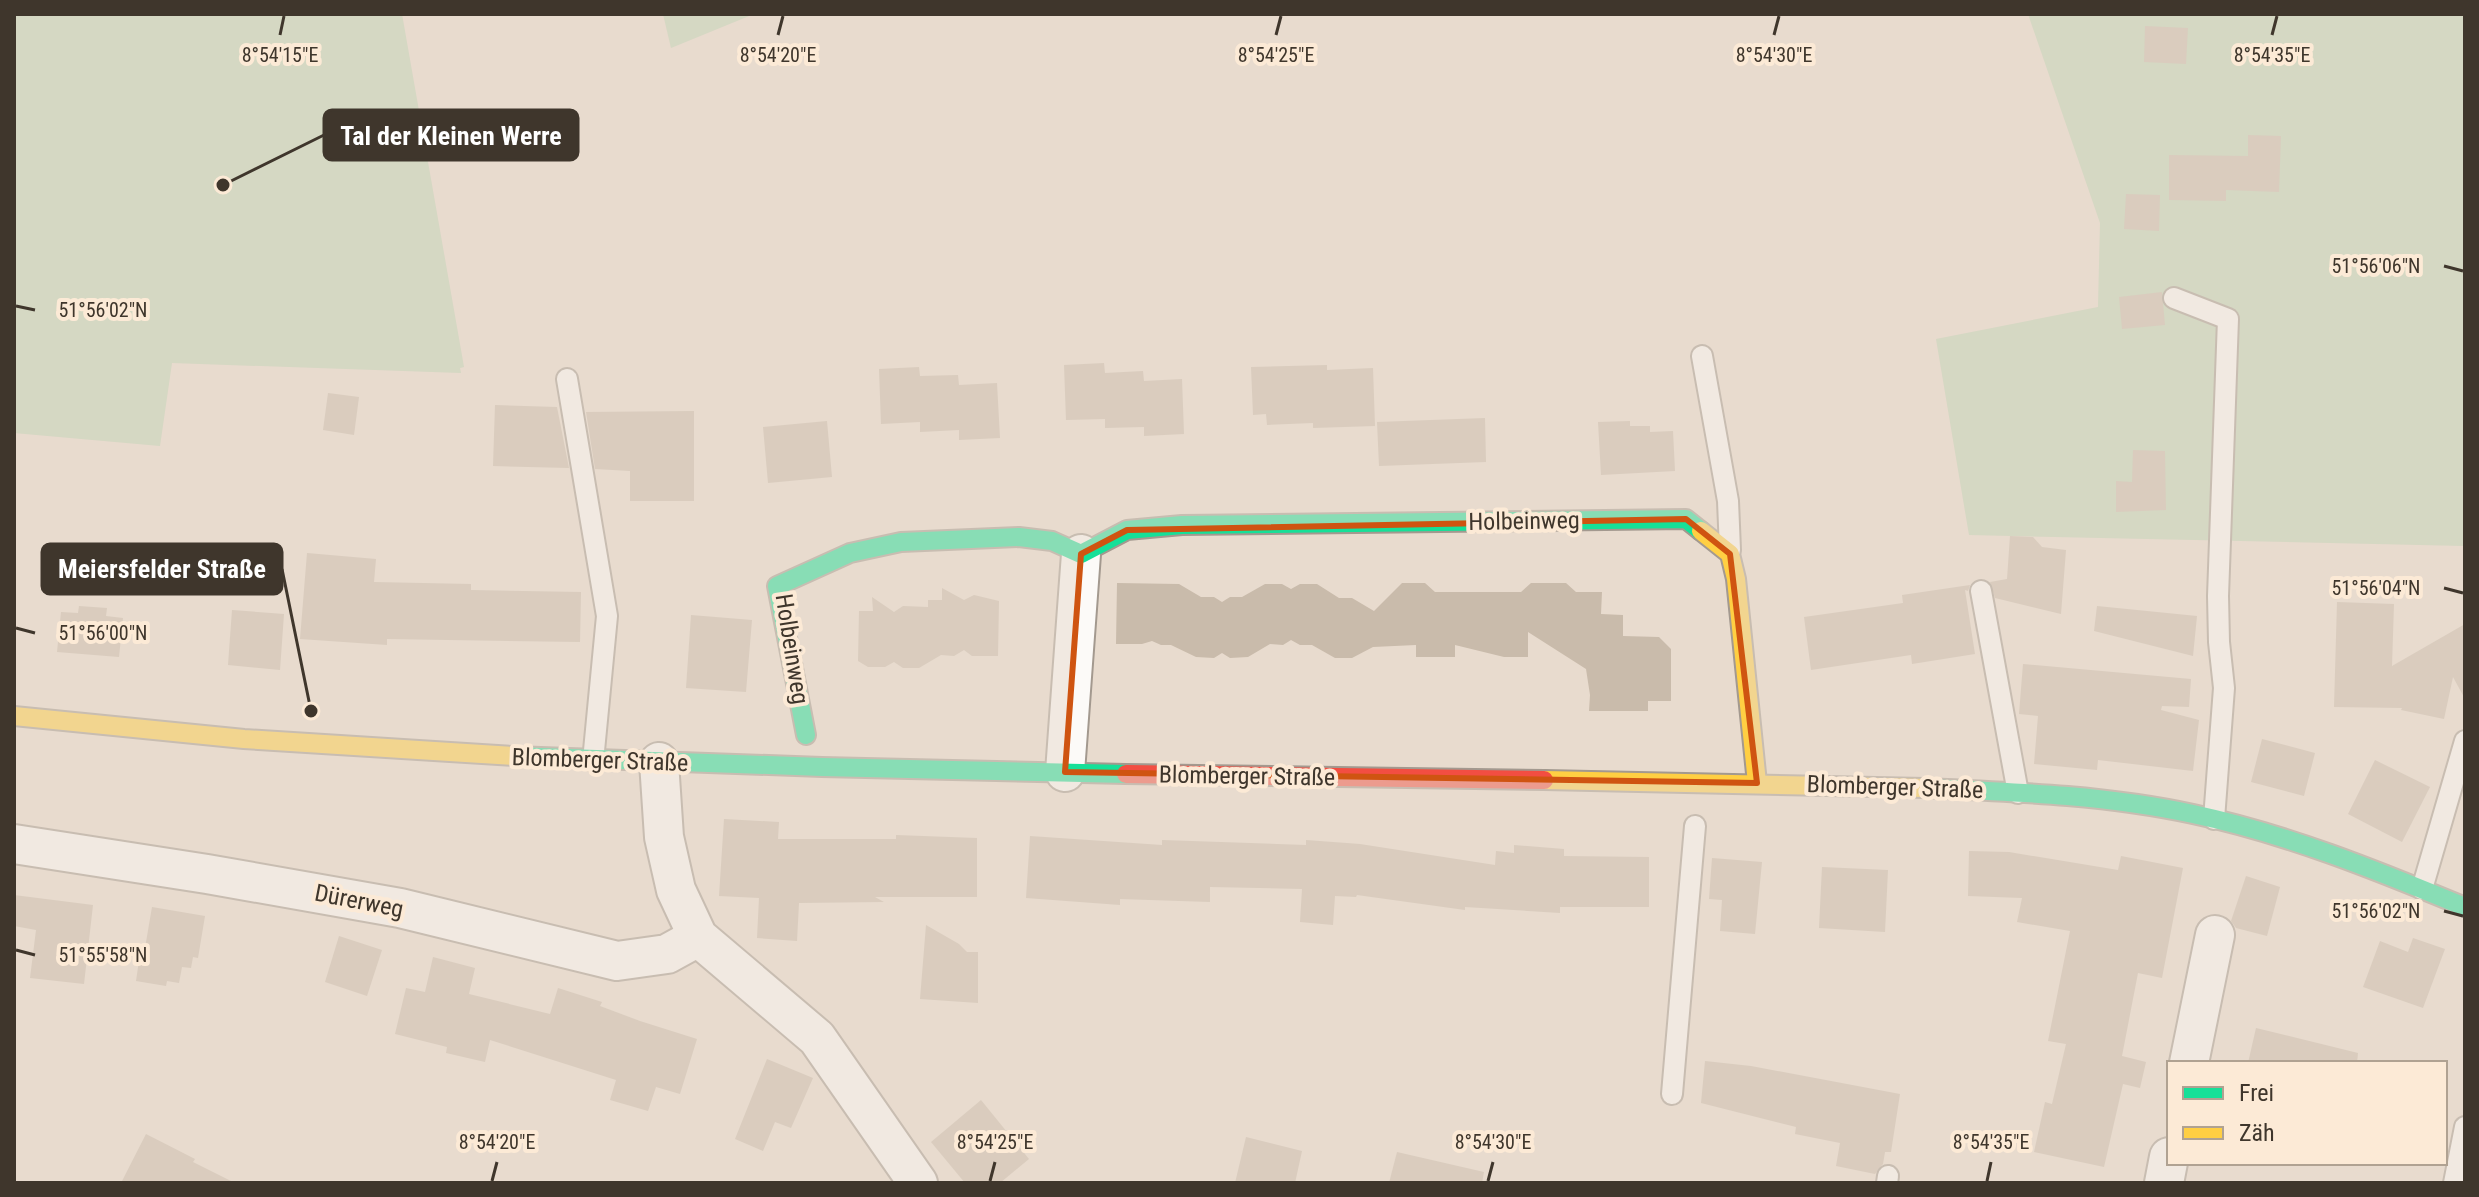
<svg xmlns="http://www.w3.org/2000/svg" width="2479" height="1197" font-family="'Roboto Condensed',sans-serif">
<rect width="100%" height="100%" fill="#e8dbce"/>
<g fill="#bed4b5">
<polygon points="14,14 402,14 464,367 460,368 461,373 172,363 160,446 14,433"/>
<polygon points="663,14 754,14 671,48"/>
<polygon points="2028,14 2465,14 2465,546 1969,535 1936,339 2098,307 2100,223"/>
</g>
<g fill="#c9bbab">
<polygon points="2145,26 2188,28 2186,64 2144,62"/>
<polygon points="2248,135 2281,136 2279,192 2226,190 2226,201 2169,200 2169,155 2248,156"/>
<polygon points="2126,194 2160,195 2159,231 2124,229"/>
<polygon points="2162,292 2165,325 2122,329 2119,297"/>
<polygon points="1104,363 1105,373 1143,371 1144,381 1182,379 1184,434 1144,436 1144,427 1105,428 1105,419 1066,420 1064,365"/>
<polygon points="1327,365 1327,370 1373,368 1375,426 1313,428 1313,423 1267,425 1266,414 1253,415 1251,367"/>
<polygon points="919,367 920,376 958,375 959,385 997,383 1000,438 959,440 959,430 920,432 920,422 881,424 879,369"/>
<polygon points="328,393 359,397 354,435 323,430"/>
<polygon points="495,405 557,407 569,468 493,466"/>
<polygon points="694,411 694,501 630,501 630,471 595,469 586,412"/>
<polygon points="1485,418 1486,462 1379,466 1377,422"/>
<polygon points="827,421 832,477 768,483 763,427"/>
<polygon points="1630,421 1630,426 1650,426 1650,432 1673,431 1675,471 1601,475 1598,422"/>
<polygon points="2133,450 2165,451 2166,510 2116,512 2116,481 2132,482"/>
<polygon points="2010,536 2033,537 2042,547 2066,550 2061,614 1995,598 1990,582 2007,579"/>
<polygon points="307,553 376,559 374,582 471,584 471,590 581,592 580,642 387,639 387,645 300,639"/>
<polygon points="1117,583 1179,584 1201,597 1214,597 1222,602 1230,597 1242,597 1265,584 1282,584 1291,589 1300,584 1317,584 1339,598 1352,598 1374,611 1402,583 1425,583 1435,592 1521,592 1531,583 1566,583 1576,592 1602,592 1601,614 1623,615 1623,636 1659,637 1671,649 1671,701 1648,701 1648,711 1589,711 1590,695 1586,669 1528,632 1528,657 1504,657 1455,645 1455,657 1416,657 1416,645 1373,647 1352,658 1335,658 1312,645 1300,645 1291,640 1283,645 1270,644 1248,657 1230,658 1222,653 1214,658 1196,657 1171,645 1161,645 1152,641 1142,644 1116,644"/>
<polygon points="1970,585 1968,591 1965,590 1975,654 1912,664 1911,655 1811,670 1804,617 1903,603 1902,595"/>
<polygon points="942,588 964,600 974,595 999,601 998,656 972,656 964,650 954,656 941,655 919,668 903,668 894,662 885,667 868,667 858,661 859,611 873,611 872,597 894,612 903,606 928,607 928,600 942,600"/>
<polygon points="2337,602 2394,604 2392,666 2465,624 2465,699 2453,677 2444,719 2401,710 2402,708 2334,707"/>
<polygon points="79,606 107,608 106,616 123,618 119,657 57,652 61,612 78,613"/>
<polygon points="2097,606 2197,616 2193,656 2094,631"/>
<polygon points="232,610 284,614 280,670 228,665"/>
<polygon points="691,615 752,620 746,692 686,688"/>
<polygon points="2023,664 2191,679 2189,707 2162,706 2161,710 2199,720 2193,771 2098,760 2097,770 2034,764 2038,716 2019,714"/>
<polygon points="2262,739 2315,753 2304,796 2251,782"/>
<polygon points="2375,760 2430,787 2402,842 2348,814"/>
<polygon points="724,819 779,822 778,839 896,839 896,835 977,838 977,897 875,897 884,902 799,903 797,941 757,938 759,898 719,896"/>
<polygon points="1030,836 1162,845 1162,840 1306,845 1306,840 1360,844 1495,865 1496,851 1514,853 1514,845 1564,849 1564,856 1649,857 1649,907 1560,907 1560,913 1465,907 1465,910 1357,895 1356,897 1335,896 1333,925 1300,922 1302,889 1210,887 1210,902 1120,899 1120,905 1026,898"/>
<polygon points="1969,851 2009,852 2118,870 2121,856 2183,868 2162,978 2138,973 2122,1056 2146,1062 2140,1088 2123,1084 2104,1167 2034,1152 2045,1102 2052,1104 2066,1044 2048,1041 2070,931 2017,922 2022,898 1968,896"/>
<polygon points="1712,858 1762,862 1755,934 1720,931 1722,900 1709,899"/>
<polygon points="1822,867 1888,870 1885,932 1819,928"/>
<polygon points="2246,876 2280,887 2267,936 2236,928 2231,921"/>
<polygon points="14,895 93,905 84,984 30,978 36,930 14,926"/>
<polygon points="152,907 205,916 198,958 193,957 191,968 182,967 179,983 167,981 166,986 136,981 141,947 145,948"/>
<polygon points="926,925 959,944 967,952 978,952 978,1003 920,999"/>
<polygon points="339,936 382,950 367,996 325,982"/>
<polygon points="2413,938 2445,949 2423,1008 2363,987 2380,941 2408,952"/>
<polygon points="433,957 475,968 469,994 550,1014 558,988 602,1002 600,1006 640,1021 697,1039 680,1094 656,1087 648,1111 610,1100 616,1080 490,1040 485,1062 446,1053 447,1047 395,1034 406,988 425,992"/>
<polygon points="2256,1028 2358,1053 2357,1063 2248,1063"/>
<polygon points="767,1059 813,1078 791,1128 775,1122 763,1151 735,1139"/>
<polygon points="1705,1061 1751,1066 1900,1094 1891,1152 1885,1152 1883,1164 1875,1174 1836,1166 1840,1143 1795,1134 1796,1127 1701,1103"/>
<polygon points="981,1100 1029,1159 1000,1183 965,1183 931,1142"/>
<polygon points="146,1134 195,1159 193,1162 235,1183 121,1183"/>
<polygon points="1246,1137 1302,1151 1295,1183 1235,1183"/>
<polygon points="1397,1152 1484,1172 1482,1183 1389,1183"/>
</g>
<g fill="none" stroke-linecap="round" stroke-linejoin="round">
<g stroke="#a3998f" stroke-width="24">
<g id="lane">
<polyline points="2174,298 2228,319 2218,596 2219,642 2224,688 2214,819"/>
<polyline points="1702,356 1728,501 1730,550"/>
<polyline points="567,379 607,616 593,761"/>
<polyline points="1981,591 2018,793"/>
<polyline points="2422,889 2465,741"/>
<polyline points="1672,1094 1695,826"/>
<polyline points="1887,1183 1888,1176"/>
<polyline points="2454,1183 2465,1127"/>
</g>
</g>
<g stroke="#a3998f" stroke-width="42">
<g id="street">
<polyline points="659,762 664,837 676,890 698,937 817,1038 918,1183"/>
<polyline points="1065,772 1081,554"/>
<polyline points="14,844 207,874 400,908 617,961 667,954 698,937"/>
<polyline points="2189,1063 2215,935"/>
<polyline points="2164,1183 2169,1157"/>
</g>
</g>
<g stroke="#a3998f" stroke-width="22">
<g id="fast">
<polyline points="806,735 777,586 850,553 901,542 1019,537 1052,541 1081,554 1127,530 1182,525 1686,519 1701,531"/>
<polyline points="513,756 822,767 1126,774"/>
<path d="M1925 788C2015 792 2105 795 2193 814 2287 834 2376 870 2465 907"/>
</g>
</g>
<g stroke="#a3998f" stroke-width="22">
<g id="slow">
<polyline points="1701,531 1730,554 1736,579 1757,783"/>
<polyline points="14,716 244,739 513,756"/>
<polyline points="1544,780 1925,788"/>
</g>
</g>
<g stroke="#a3998f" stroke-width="22">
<polyline id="jam" points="1126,774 1544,780"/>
</g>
<use href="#lane" stroke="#fcfaf8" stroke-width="20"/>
<use href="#street" stroke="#fcfaf8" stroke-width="38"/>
<use href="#fast" stroke="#16e098" stroke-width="18"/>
<use href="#slow" stroke="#ffcf43" stroke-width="18"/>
<use href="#jam" stroke="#f24e42" stroke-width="18"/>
</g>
<path d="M0 0H2479V1197H0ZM1686 519 1730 554 1757 783 1065 772 1081 554 1127 530Z" fill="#e8dbce" fill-opacity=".55" fill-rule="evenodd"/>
<path fill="none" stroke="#cf5411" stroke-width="6" stroke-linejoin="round" d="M1686 519 1730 554 1757 783 1065 772 1081 554 1127 530Z"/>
<path fill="none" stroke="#3f362c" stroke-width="3" d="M280 35 284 16M778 35 783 16M1276 35 1281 16M1774 35 1779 16M2272 35 2277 16M2444 266 2463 271M16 306 35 310M2444 588 2463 593M16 628 35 633M2444 911 2463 916M16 950 35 955M492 1181 497 1162M990 1181 995 1162M1488 1181 1493 1162M1987 1181 1991 1162"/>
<g text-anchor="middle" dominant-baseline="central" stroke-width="8" stroke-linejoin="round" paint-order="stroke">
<g font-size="24" fill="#3f362c" stroke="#fcead6">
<text transform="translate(1524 521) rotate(-1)">Holbeinweg</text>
<text transform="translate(792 649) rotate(81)">Holbeinweg</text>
<text transform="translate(600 760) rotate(2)">Blomberger Straße</text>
<text transform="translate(1247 776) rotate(1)">Blomberger Straße</text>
<text transform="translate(1895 787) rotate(2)">Blomberger Straße</text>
<text transform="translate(359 901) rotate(11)">Dürerweg</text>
</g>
</g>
<g font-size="20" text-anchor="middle" fill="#3f362c" stroke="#fcead6" stroke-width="8" stroke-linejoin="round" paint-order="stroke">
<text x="2272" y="62">8°54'35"E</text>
<text x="280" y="62">8°54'15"E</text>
<text x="778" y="62">8°54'20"E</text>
<text x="1276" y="62">8°54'25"E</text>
<text x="1774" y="62">8°54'30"E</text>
<text x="2376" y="273">51°56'06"N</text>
<text x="103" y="317">51°56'02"N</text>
<text x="2376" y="595">51°56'04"N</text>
<text x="103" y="640">51°56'00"N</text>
<text x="2376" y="918">51°56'02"N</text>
<text x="103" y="962">51°55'58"N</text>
<text x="497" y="1149">8°54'20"E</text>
<text x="995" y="1149">8°54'25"E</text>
<text x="1493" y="1149">8°54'30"E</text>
<text x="1991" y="1149">8°54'35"E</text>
</g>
<path fill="none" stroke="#3f362c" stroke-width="3" d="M223 185L324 135M311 711L282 569"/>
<g fill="#3f362c" stroke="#fcead6" stroke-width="3">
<circle cx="223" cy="185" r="8"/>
<circle cx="311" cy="711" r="8"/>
</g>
<g fill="#3f362c" stroke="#3f362c" stroke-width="3">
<rect x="324" y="110" width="254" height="50" rx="8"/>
<rect x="42" y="544" width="240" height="50" rx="8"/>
</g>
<g font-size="26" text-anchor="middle" font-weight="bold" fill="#fff">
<text x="451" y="145">Tal der Kleinen Werre</text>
<text x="162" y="578">Meiersfelder Straße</text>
</g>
<rect width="2479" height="1197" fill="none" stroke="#3f362c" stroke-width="32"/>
<rect x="2167" y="1061" width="280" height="104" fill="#fcead6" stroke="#b0a292" stroke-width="2"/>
<rect x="2183" y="1087" width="40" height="12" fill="#16e098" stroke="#b0a292" stroke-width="2"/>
<text x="2239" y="1101" font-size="24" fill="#3f362c">Frei</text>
<rect x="2183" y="1127" width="40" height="12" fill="#ffcf43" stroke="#b0a292" stroke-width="2"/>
<text x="2239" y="1141" font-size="24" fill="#3f362c">Zäh</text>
</svg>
